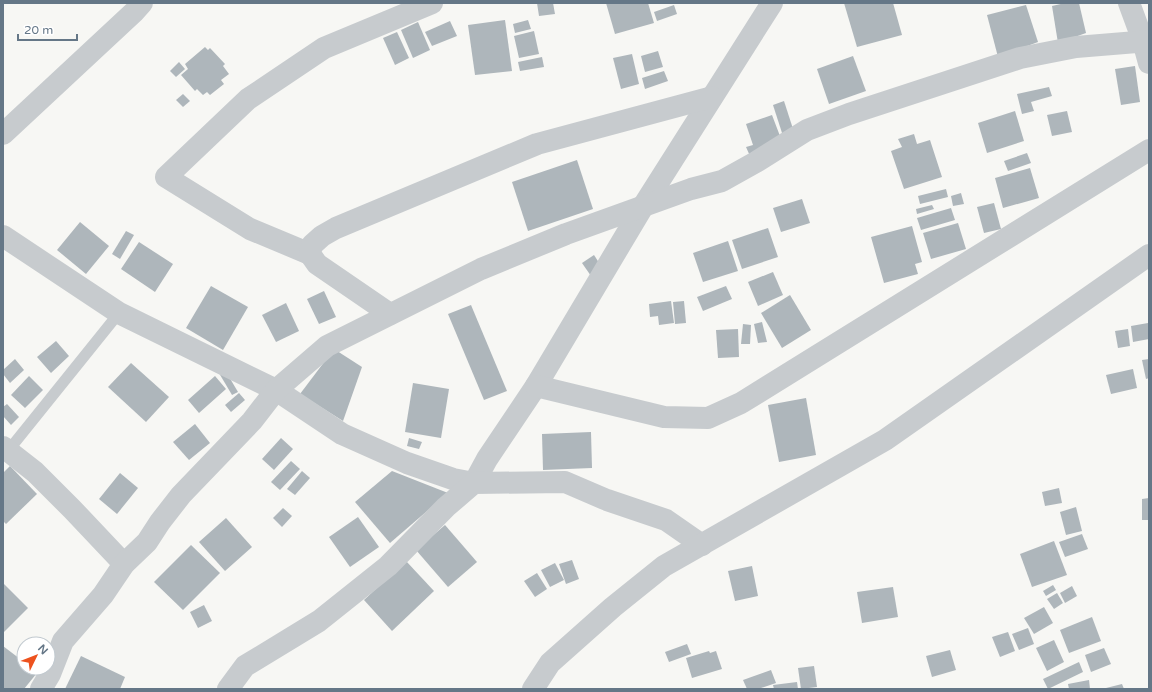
<svg xmlns="http://www.w3.org/2000/svg" width="1152" height="692" font-family="'Varela Round',sans-serif">
<rect width="100%" height="100%" fill="#f7f7f4"/>
<g fill="#aeb6bb">
<polygon points="537,3 553,3 555,14 539,16"/>
<polygon points="606,3 648,3 654,23 615,34"/>
<polygon points="844,3 893,3 902,35 857,47"/>
<polygon points="1065,3 1079,3 1086,33 1058,43 1052,6"/>
<polygon points="674,5 677,14 657,21 654,12"/>
<polygon points="1026,5 1038,42 998,57 987,15"/>
<polygon points="505,20 512,71 475,75 468,25"/>
<polygon points="528,20 531,29 515,33 513,24"/>
<polygon points="450,21 457,36 432,46 425,32"/>
<polygon points="418,22 430,50 413,58 401,30"/>
<polygon points="534,31 539,54 519,58 514,36"/>
<polygon points="397,32 409,58 395,65 383,38"/>
<polygon points="205,47 208,50 210,48 225,64 223,66 229,74 221,80 224,84 210,95 207,92 203,95 197,89 195,91 181,75 188,69 185,64"/>
<polygon points="658,51 663,67 645,72 641,56"/>
<polygon points="632,54 639,84 621,89 613,58"/>
<polygon points="853,56 866,91 829,104 817,69"/>
<polygon points="542,57 544,67 520,71 518,62"/>
<polygon points="179,62 185,69 176,77 170,71"/>
<polygon points="1135,66 1140,102 1121,105 1115,69"/>
<polygon points="664,71 668,81 645,89 642,78"/>
<polygon points="1049,87 1052,96 1031,102 1034,111 1022,114 1017,94"/>
<polygon points="183,94 190,101 183,107 176,100"/>
<polygon points="784,101 794,132 783,136 773,105"/>
<polygon points="1015,111 1024,141 987,153 978,123"/>
<polygon points="1067,111 1072,132 1052,136 1047,115"/>
<polygon points="772,115 783,144 750,156 746,147 753,145 746,124"/>
<polygon points="914,134 917,144 930,140 942,177 904,189 891,151 902,147 898,139"/>
<polygon points="1027,153 1031,163 1008,171 1004,161"/>
<polygon points="577,160 593,209 528,231 512,182"/>
<polygon points="1030,168 1039,198 1003,208 995,178"/>
<polygon points="946,189 948,197 920,204 918,196"/>
<polygon points="961,193 964,204 953,206 951,196"/>
<polygon points="802,199 810,223 781,232 773,208"/>
<polygon points="994,203 1001,229 984,233 977,207"/>
<polygon points="932,205 934,209 917,214 916,209"/>
<polygon points="951,208 955,220 921,230 917,218"/>
<polygon points="80,222 109,246 86,274 57,250"/>
<polygon points="958,223 966,249 931,259 923,233"/>
<polygon points="912,226 922,262 915,264 918,274 884,283 871,237"/>
<polygon points="768,228 778,257 742,269 732,240"/>
<polygon points="126,231 134,235 120,259 112,254"/>
<polygon points="728,241 738,271 703,282 693,253"/>
<polygon points="139,242 173,264 155,292 121,269"/>
<polygon points="594,255 603,269 591,276 582,263"/>
<polygon points="773,272 783,295 758,306 748,282"/>
<polygon points="211,286 248,307 223,350 186,328"/>
<polygon points="726,286 732,299 703,311 697,297"/>
<polygon points="324,291 336,317 319,324 307,299"/>
<polygon points="790,295 811,330 782,348 761,313"/>
<polygon points="671,301 674,323 659,325 658,316 650,317 649,304"/>
<polygon points="684,301 686,323 675,324 673,302"/>
<polygon points="286,303 299,331 276,342 262,315"/>
<polygon points="471,305 507,391 484,400 448,314"/>
<polygon points="762,322 767,342 758,343 754,324"/>
<polygon points="1148,323 1149,339 1133,342 1131,326"/>
<polygon points="743,324 751,325 750,344 741,344"/>
<polygon points="738,329 739,357 718,358 716,330"/>
<polygon points="1128,329 1130,346 1118,348 1115,331"/>
<polygon points="56,341 69,356 51,373 37,357"/>
<polygon points="334,349 362,367 343,421 300,394"/>
<polygon points="15,359 24,370 10,383 3,374 3,370"/>
<polygon points="1149,359 1149,378 1146,379 1142,360"/>
<polygon points="131,363 169,397 146,422 108,387"/>
<polygon points="222,365 238,392 232,395 216,368"/>
<polygon points="1133,369 1137,388 1111,394 1106,375"/>
<polygon points="29,376 43,390 25,408 11,395"/>
<polygon points="215,376 226,389 199,413 188,400"/>
<polygon points="413,383 449,389 441,438 405,432"/>
<polygon points="239,393 245,400 231,412 225,405"/>
<polygon points="806,398 816,455 779,462 768,405"/>
<polygon points="7,404 19,417 11,425 3,416 3,407"/>
<polygon points="195,424 210,443 189,460 173,442"/>
<polygon points="591,432 592,468 543,470 542,434"/>
<polygon points="281,438 293,449 274,470 262,459"/>
<polygon points="409,438 422,442 419,449 407,446"/>
<polygon points="291,461 300,469 280,490 271,482"/>
<polygon points="10,466 37,494 6,524 3,521 3,473"/>
<polygon points="302,471 310,478 295,495 287,489"/>
<polygon points="392,471 448,493 390,543 355,502"/>
<polygon points="120,473 138,488 117,514 99,499"/>
<polygon points="1059,488 1062,503 1045,506 1042,492"/>
<polygon points="1149,498 1149,520 1142,520 1142,499"/>
<polygon points="1076,507 1082,531 1066,535 1060,512"/>
<polygon points="283,508 292,516 282,527 273,518"/>
<polygon points="358,517 379,547 350,567 329,537"/>
<polygon points="226,518 252,547 225,571 199,542"/>
<polygon points="445,525 477,562 448,587 416,550"/>
<polygon points="1082,534 1088,549 1065,557 1059,542"/>
<polygon points="1054,541 1067,575 1032,587 1020,554"/>
<polygon points="191,545 220,573 183,610 154,582"/>
<polygon points="572,560 579,579 566,584 559,564"/>
<polygon points="406,561 434,591 392,631 364,600"/>
<polygon points="555,563 564,580 550,587 541,570"/>
<polygon points="752,566 758,596 735,601 728,571"/>
<polygon points="537,573 547,589 535,597 524,581"/>
<polygon points="3,583 28,608 3,633"/>
<polygon points="1053,585 1056,590 1046,596 1043,591"/>
<polygon points="1072,586 1077,596 1065,603 1060,593"/>
<polygon points="893,587 898,617 862,623 857,592"/>
<polygon points="1057,593 1063,603 1054,609 1047,599"/>
<polygon points="204,605 212,621 198,628 190,612"/>
<polygon points="1044,607 1053,623 1034,634 1024,618"/>
<polygon points="1092,617 1101,641 1069,653 1060,630"/>
<polygon points="1028,628 1034,644 1019,650 1012,634"/>
<polygon points="1008,632 1015,651 1000,657 992,637"/>
<polygon points="1054,640 1064,662 1047,671 1036,648"/>
<polygon points="687,644 691,654 669,662 665,652"/>
<polygon points="3,646 24,662 24,668 31,668 37,673 24,689 3,689"/>
<polygon points="1104,648 1111,664 1091,672 1085,655"/>
<polygon points="950,650 956,670 932,677 926,656"/>
<polygon points="709,651 710,653 716,651 722,669 692,678 686,658"/>
<polygon points="81,656 125,677 120,689 65,689"/>
<polygon points="1079,662 1083,672 1048,689 1043,679"/>
<polygon points="814,666 817,687 801,689 798,668"/>
<polygon points="771,670 776,683 758,689 747,689 743,680"/>
<polygon points="1089,680 1090,689 1069,689 1068,684"/>
<polygon points="797,682 798,689 774,689 773,685"/>
<polygon points="1122,684 1124,689 1106,689 1106,688"/>
</g>
<g fill="none" stroke-linecap="round" stroke-linejoin="round">
<polyline stroke="#c7cbce" stroke-width="11" points="8,451 119,313"/>
<g stroke="#c7cbce" stroke-width="22">
<polyline points="1129,3 1143,41 1149,63"/>
<polyline points="3,134 134,12 142,3"/>
<polyline points="3,236 119,313 276,390 342,434 407,463 453,479 474,483 487,459 536,386 642,208 772,3"/>
<polyline points="310,254 250,229 166,177 248,99 324,48 432,3"/>
<polyline points="390,314 317,264 310,254 312,245 322,236 336,228 537,144 712,97"/>
<polyline points="536,386 664,417 708,418 741,403 1149,150"/>
<polyline points="3,447 35,472 72,509 124,564"/>
<polyline points="41,689 50,674 63,641 103,595 124,564 147,542 160,522 181,495 252,421 276,390 327,346 481,269 566,234 691,189 722,181 756,162 807,130 849,114 1020,58 1076,47 1149,41"/>
<polyline points="228,689 245,666 319,621 388,566 446,507 474,483 565,482 607,500 666,520 702,545"/>
<polyline points="533,689 550,663 613,607 664,566 885,440 1149,255"/>
</g>
</g>
<rect width="1152" height="692" fill="none" stroke="#657787" stroke-width="8"/>
<g transform="translate(36 656) rotate(47)"><circle r="19" fill="#ffffff" stroke="#c1c9cf"/>
<path d="M0-3L7 15L0 10L-7 15Z" fill="#ed521e"/>
<text y="-6" font-size="11" font-weight="bold" text-anchor="middle" fill="#657787">N</text>
</g>
<path d="M18 34v6h59v-6" fill="none" stroke="#657787" stroke-width="2"/>
<text x="24" y="34" font-size="12" fill="#657787" stroke="#ffffff" stroke-width="3" paint-order="stroke">20 m</text>
</svg>
